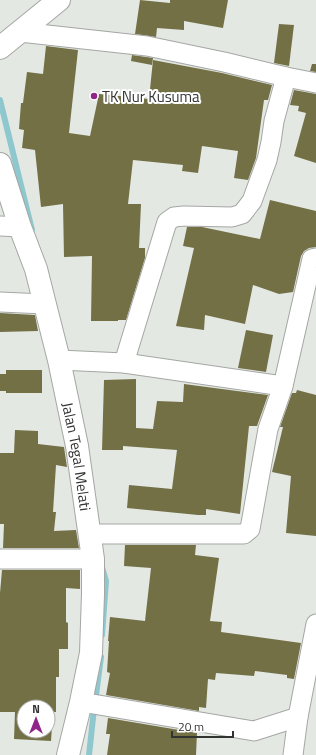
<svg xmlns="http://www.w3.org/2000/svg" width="316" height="755" font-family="'Titillium Web',sans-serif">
<rect width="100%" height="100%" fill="#e4e8e3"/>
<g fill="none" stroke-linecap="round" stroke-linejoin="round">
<g stroke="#8ec8ce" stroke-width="6">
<polyline points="0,100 32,230"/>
<polyline points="102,567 106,581 102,635"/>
<polyline points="96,695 101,657"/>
<polyline points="89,755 94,709"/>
</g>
</g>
<g fill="#737046" fill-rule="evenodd">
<polygon points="140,0 170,3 170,0 228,0 223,28 184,21 184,30 157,28 156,37 135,34"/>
<polygon points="279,24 294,25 289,66 274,63"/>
<polygon points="46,46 78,50 69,133 90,136 99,94 149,99 153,60 222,73 272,85 268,100 264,100 256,158 248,180 234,178 238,151 202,146 198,173 182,171 183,165 133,160 128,204 141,204 139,248 145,248 145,258 126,320 118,320 118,321 91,321 92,256 64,257 63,204 41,207 35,150 22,148 24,130 19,129 21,103 23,103 27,72 43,74"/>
<polygon points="132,55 153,58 152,65 131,61"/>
<polygon points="312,64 316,64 316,72 310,71"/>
<polygon points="294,90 316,94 316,163 294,156 306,113 298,111 299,106 290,105"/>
<polygon points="270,200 316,211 316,247 309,248 304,251 301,256 293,292 279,294 253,285 245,324 205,315 204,330 176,326 194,248 183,246 187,227 202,227 260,239"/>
<polygon points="0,313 35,315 38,331 0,332"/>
<polygon points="246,330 273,335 266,372 238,368"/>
<polygon points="6,370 42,370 42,393 6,393 6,391 0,391 0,374 6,374"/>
<polygon points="136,379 136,428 153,429 157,401 183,402 184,384 268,395 257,426 249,426 240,514 206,509 206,515 198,515 127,508 129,485 172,489 177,450 123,446 123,450 102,450 104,380"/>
<polygon points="297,390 316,395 316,536 286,533 291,476 272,472 283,427 280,427 292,393 296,393"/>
<polygon points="15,430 38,431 38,444 64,447 67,467 56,465 53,512 56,512 54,531 76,530 79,548 3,548 4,524 0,524 0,453 14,453"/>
<polygon points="125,545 196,545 195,555 219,558 210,621 222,622 221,632 301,643 294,679 287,678 287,675 255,671 254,676 216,673 215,680 208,679 206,708 199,707 199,711 106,695 110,673 107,672 109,641 108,641 110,617 145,621 151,568 124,566"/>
<path d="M2 570H80V589L66 588V622L68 623V649H59V677H56V712H53L51 741 14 739 15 712H0V593ZM24 707H48V731H24Z"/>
<polygon points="108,718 197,733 196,755 107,755 110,734 106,734"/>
</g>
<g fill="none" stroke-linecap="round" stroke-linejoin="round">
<g stroke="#a4a7a3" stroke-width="21">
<g id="minor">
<polyline points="20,32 147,46 224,62 286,77"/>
<polyline points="0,226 20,227"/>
<polyline points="0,302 45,304"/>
<polyline points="59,360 124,363 283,386"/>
<polyline points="124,363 167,222 174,217 184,216 232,217 242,214 252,201 267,160 271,142 274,121 286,77 316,83"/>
<polyline points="89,534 244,534 250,529 268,429 283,386 312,259 316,258"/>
<polyline points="0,559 93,559"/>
<polyline points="81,702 254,731 298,717 316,624"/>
<polyline points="293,755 298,717"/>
</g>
</g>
<g stroke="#a4a7a3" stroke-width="24">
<g id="tertiary">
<polyline points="0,48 59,0"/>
<path id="s1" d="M0 164 20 227 36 269 59 360 77 446 93 559V594L91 653 81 702 68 755"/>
</g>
</g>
<use href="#minor" stroke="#fff" stroke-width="19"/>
<use href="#tertiary" stroke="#fff" stroke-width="22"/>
</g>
<circle fill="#8f2588" stroke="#fff" stroke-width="1.5" cx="94" cy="96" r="4"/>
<g text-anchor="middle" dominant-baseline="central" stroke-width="4" stroke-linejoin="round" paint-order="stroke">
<g font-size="15" fill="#323432" stroke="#fff" text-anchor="start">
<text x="102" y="96">TK Nur Kusuma</text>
</g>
<g font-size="15" fill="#323432" stroke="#fff">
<text stroke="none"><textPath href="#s1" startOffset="303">Jalan Tegal Melati</textPath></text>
</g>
</g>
<g transform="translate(36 719)"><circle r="19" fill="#ffffff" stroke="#adaead"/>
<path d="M0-3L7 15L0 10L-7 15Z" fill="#8f2588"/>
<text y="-6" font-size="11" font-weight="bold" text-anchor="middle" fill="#323432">N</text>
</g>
<path d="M172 731v6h61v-6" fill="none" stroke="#323432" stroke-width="2"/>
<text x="178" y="731" font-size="12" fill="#323432" stroke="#ffffff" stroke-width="3" paint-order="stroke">20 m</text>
</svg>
